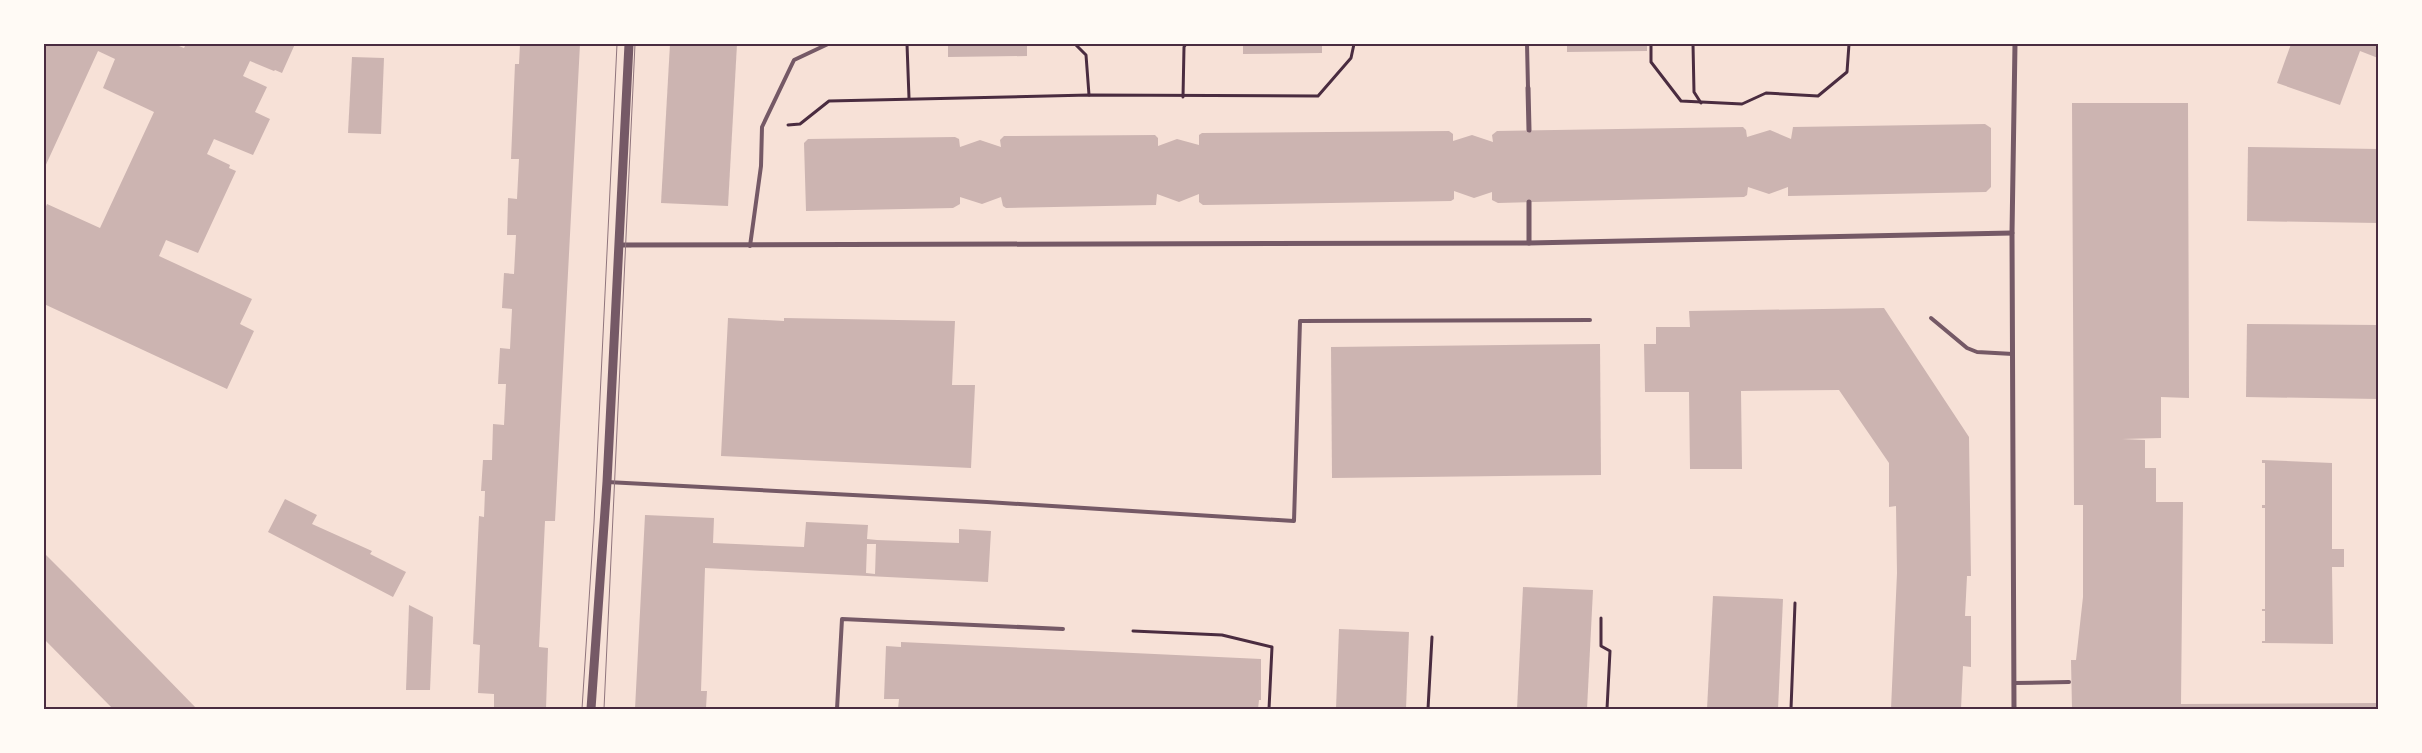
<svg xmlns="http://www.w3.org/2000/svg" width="2422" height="753" font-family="'Fira Sans',sans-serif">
<rect width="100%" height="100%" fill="#f7e1d7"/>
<g fill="#ccb4b1" fill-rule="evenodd">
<polygon points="44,44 174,44 184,48 186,44 295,44 282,73 275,70 274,71 250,61 243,76 267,87 255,112 270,119 253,155 214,139 207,154 230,165 229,168 236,171 198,253 166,240 159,256 252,299 240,324 254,331 227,389 44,304 44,211 47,204 100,228 154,112 103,88 115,59 98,51 44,169"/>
<polygon points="520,44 580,44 555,521 545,521 539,647 548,648 546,709 494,709 494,694 478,693 480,645 473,644 479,516 484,517 485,491 481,491 483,460 492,460 493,424 504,425 506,384 498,384 500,348 510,349 512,309 502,308 504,273 514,274 516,235 507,235 508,198 517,199 519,159 511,159 515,64 519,64"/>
<polygon points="670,44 737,44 728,206 661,203"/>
<polygon points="948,44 1027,44 1027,56 948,57"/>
<polygon points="1243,44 1322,44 1322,53 1243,54"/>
<polygon points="1567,44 1647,44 1647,51 1567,52"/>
<polygon points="1892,44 1944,44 1944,45 1892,46"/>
<polygon points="2291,44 2378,44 2378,58 2360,51 2340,105 2277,83"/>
<polygon points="352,57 384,58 381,134 348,133"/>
<polygon points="2072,103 2188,103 2189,398 2161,397 2161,438 2122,439 2145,440 2145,468 2156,468 2156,502 2183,502 2181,704 2378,703 2378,709 2072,709 2071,660 2076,660 2083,597 2083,505 2074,505"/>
<polygon points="1985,124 1991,128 1991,187 1986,192 1788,196 1788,187 1769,194 1748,187 1747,195 1744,197 1498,203 1492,200 1492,192 1474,198 1454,191 1454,199 1451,201 1203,205 1199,202 1199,194 1179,202 1157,194 1156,205 1006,208 1003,206 1001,197 982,204 960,197 960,204 953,208 806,211 804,143 808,139 955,137 959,139 960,147 980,140 1001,147 1000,140 1004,136 1155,135 1158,138 1158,146 1177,139 1199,145 1199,135 1202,133 1449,131 1453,134 1453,141 1472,135 1493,142 1492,135 1497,131 1743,127 1746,130 1747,137 1770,130 1791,139 1793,127"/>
<polygon points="2248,147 2378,149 2378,223 2247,221"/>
<polygon points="1884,308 1969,437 1971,576 1967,576 1965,616 1971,616 1971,667 1963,666 1961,709 1891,709 1897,573 1896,506 1889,507 1889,463 1839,390 1741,391 1742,469 1690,469 1689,392 1645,392 1644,344 1656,344 1656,327 1690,327 1689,311"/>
<polygon points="728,318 784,321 784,318 955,321 952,385 975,385 971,468 721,456"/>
<polygon points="2247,324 2378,325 2378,399 2246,397"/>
<polygon points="1600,344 1601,475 1332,478 1331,347"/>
<polygon points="2262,460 2332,463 2332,549 2344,549 2344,567 2332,567 2333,644 2262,643 2262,641 2265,641 2265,611 2262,611 2262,609 2265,609 2265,508 2262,508 2262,505 2265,505 2265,463 2262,463"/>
<polygon points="285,499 317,515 312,524 372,551 370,554 406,572 393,597 268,532"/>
<path d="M645 515 714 518 713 543 804 547 806 522 868 525 867 539 877 540 959 543V529L991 531 988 582 705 568 701 691H707L706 708 635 709ZM867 544H876L875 574 866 573Z"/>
<polygon points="44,553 74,583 197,709 113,709 44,639"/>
<polygon points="1523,587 1593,590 1587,709 1517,709"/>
<polygon points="1713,596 1783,599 1778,709 1707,709"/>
<polygon points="409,605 433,617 430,690 406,690"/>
<polygon points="1339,629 1409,632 1406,709 1336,709"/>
<polygon points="901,642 1261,659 1261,700 1259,700 1258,709 898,709 899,699 884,699 886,646 901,647"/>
</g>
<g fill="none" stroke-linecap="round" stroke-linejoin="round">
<g stroke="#4a2c40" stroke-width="3">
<polyline points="907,44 909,98"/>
<polyline points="1075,44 1086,55 1089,95"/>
<polyline points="1651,44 1651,62 1681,101 1742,104 1766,93 1818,96 1847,72 1849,44"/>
<polyline points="1693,44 1694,92 1701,103"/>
<polyline points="1183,97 1184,47 1186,44"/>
<polyline points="788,125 800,124 829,101 1089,95 1318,96 1351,58 1354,44"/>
<polyline points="1601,618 1601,646 1610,651 1607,709"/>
<polyline points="1133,631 1222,635 1272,647 1269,709"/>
<polyline points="1428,709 1432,637"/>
<polyline points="1791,709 1795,603"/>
</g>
<g stroke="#755966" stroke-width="4">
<polyline points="1527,44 1528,88"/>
<polyline points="750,246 761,166 762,127 794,60 828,44"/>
<polyline points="1931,318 1967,348 1977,352 2013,354"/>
<polyline points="607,482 987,502 1294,521 1300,321 1590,320"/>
<polyline points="2014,683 2069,682"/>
<polyline points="837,709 842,619 1063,629"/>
</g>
<g stroke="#755966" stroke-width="5">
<polyline points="1528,88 1529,130"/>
<polyline points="1529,243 1529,202"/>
<polyline points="619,245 1529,243 2012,233"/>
<polyline points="2014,709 2012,233 2015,44"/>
</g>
<polyline stroke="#755966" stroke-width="9" points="591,709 607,482 629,44"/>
<g stroke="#8f747c" stroke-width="1">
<polyline points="582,709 594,523 617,44"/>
<polyline points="604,709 635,44"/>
</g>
</g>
<rect width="2422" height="753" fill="none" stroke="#fffaf5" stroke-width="90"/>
<rect x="45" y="45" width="2332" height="663" fill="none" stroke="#4a2c40" stroke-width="2"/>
</svg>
